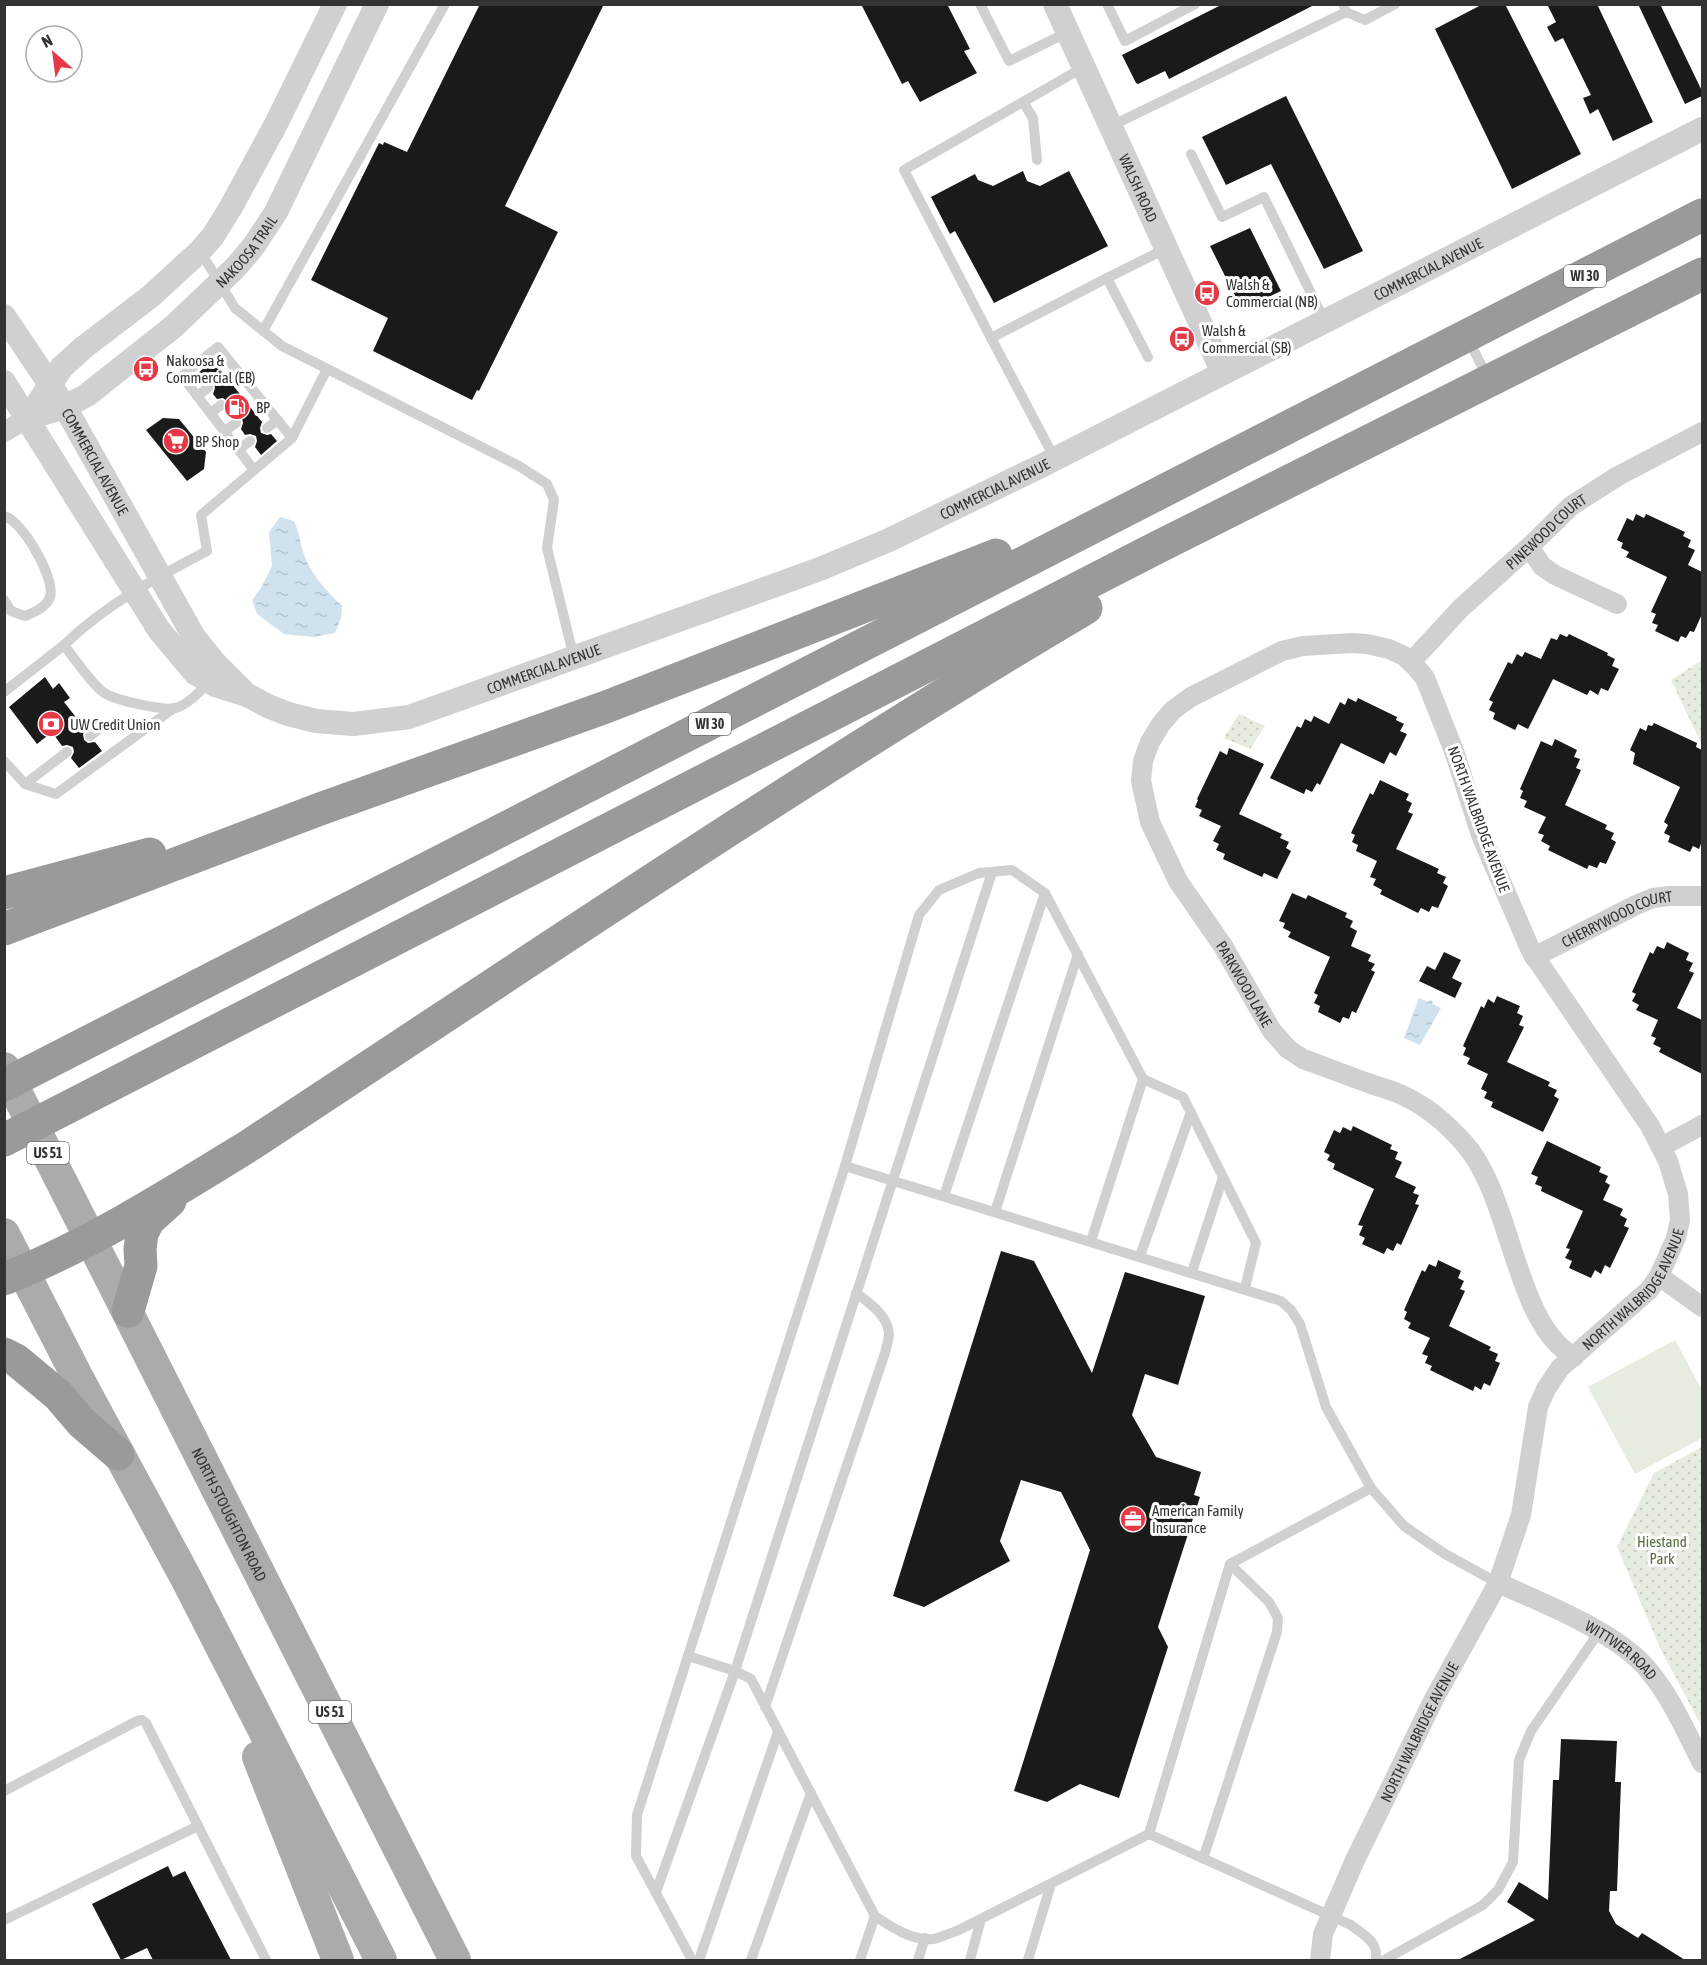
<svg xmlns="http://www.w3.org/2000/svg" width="1707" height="1965" font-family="'Asap Condensed',sans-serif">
<defs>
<pattern id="park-dots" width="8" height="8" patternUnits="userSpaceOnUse" patternTransform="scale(1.5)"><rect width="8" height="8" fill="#e6ecdf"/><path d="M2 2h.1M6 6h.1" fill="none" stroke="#c6cbc0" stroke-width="1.8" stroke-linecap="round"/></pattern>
<pattern id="water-ripples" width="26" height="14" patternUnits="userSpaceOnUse" patternTransform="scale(1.5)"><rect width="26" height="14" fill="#cfe2ee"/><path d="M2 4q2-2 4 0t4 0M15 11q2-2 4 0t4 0" fill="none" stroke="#b2c2cd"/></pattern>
</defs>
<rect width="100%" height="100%" fill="#fff"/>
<polygon fill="#e6ecdf" points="1675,1340 1702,1390 1702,1438 1635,1474 1588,1387"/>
<g fill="url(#park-dots)">
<polygon points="1702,660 1702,745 1671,680"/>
<polygon points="1239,714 1265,726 1250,749 1224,738"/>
<polygon points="1702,1447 1702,1727 1662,1652 1617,1547 1654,1473"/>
</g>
<g fill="url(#water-ripples)">
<path d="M280 517 294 521C300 533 300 545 305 557 313 577 327 591 342 606L341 618 335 633 314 637 284 634 257 614 252 600 261 588 272 566 269 532Z"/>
<polygon points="1419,998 1428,1002 1430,1000 1433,1001 1432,1004 1441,1008 1420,1045 1404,1038"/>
</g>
<g fill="#1a1a1a">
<polygon points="480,4 604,4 505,206 558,232 479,391 477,390 472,400 373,351 388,318 311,280 379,143 383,145 384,142 407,152"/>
<polygon points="861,4 947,4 970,49 964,51 977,73 920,102 908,81 902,84"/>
<polygon points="1223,4 1316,4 1169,79 1165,71 1138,84 1136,83 1122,55"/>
<polygon points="1483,4 1505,4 1581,154 1512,189 1435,29"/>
<polygon points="1547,4 1597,4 1653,122 1613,141 1598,109 1590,114 1583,98 1591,95 1563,38 1555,42 1547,27 1556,22"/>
<polygon points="1638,4 1660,4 1702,91 1702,96 1685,104"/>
<polygon points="1286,96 1363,251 1324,269 1271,164 1226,185 1202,137"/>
<polygon points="1023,171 1027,181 1040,186 1069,171 1108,246 994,303 955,231 950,234 931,197 975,174 978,180 993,186"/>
<polygon points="1250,228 1281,291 1242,310 1210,246"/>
<polygon points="213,360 262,422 260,428 261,433 267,435 271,434 277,441 261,455 255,447 257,441 256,436 250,434 245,435 241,429 243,423 242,418 236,416 231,417 226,410 228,407 227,401 223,398 217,399 213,394 215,388 214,383 208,381 203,382 197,374"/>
<polygon points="163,418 179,419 206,452 204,469 187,481 146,430"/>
<polygon points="1636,514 1644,518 1646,514 1685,532 1683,536 1691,540 1688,547 1695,550 1688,565 1702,572 1702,614 1694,632 1690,631 1686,638 1681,636 1678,642 1655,631 1658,625 1652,623 1656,614 1651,612 1667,577 1626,557 1629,552 1621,548 1623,543 1617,540 1627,518 1633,521"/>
<polygon points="1560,634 1567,637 1569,634 1608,653 1607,655 1615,659 1612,666 1619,669 1608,691 1601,688 1598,695 1590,690 1587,695 1553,679 1528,729 1518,724 1515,730 1493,719 1495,713 1489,710 1493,702 1489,700 1508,662 1512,664 1517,654 1522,657 1525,652 1541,659 1551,638 1557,640"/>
<polygon points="45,677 53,689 59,683 70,698 64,702 86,730 83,734 84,740 88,743 95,742 102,751 79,768 71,758 74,752 73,747 67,745 62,746 52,732 37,744 9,707"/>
<polygon points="1348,698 1356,702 1358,698 1397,717 1396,720 1404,724 1400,731 1407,734 1396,756 1390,752 1384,764 1341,743 1320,785 1317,783 1312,792 1306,789 1304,794 1270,778 1297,726 1301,728 1305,719 1311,722 1314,716 1329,724 1340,702 1345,705"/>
<polygon points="1654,723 1697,743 1696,747 1702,750 1702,841 1699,849 1693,846 1690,852 1668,842 1670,836 1664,833 1668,825 1664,822 1680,787 1633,764 1635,753 1630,750 1640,728 1646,731 1648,725 1652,726"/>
<polygon points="1555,739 1577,750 1574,757 1580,759 1576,768 1581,770 1565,805 1607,825 1605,829 1614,833 1611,839 1616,842 1606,864 1600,862 1597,868 1589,865 1587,869 1548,850 1550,846 1541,841 1544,835 1538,833 1546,817 1524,807 1527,801 1520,798 1523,791 1520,789 1541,741 1552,746"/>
<polygon points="1229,748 1264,764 1239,814 1282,834 1280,838 1289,842 1286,848 1291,851 1277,879 1264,873 1262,877 1223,859 1225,854 1216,850 1219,844 1213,841 1221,826 1199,816 1202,810 1195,807 1198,800 1197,799 1220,751 1227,755"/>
<polygon points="1380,780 1409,794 1406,800 1412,803 1408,812 1413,814 1396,849 1439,869 1437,873 1446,877 1443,883 1448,886 1438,908 1432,906 1429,912 1421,908 1418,913 1380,894 1382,890 1373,885 1376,879 1370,877 1377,861 1356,851 1358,845 1352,842 1355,835 1351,833 1370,793 1373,795"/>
<polygon points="1292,893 1306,899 1308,895 1347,913 1345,917 1353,921 1350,927 1357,931 1351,946 1371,955 1368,961 1375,964 1371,970 1375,972 1356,1013 1352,1011 1349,1019 1343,1017 1340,1023 1318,1012 1320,1006 1314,1003 1318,995 1314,993 1330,957 1288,937 1291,932 1283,928 1285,923 1279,921"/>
<polygon points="1667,942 1689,953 1686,960 1693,963 1689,971 1694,973 1677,1008 1702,1020 1702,1074 1659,1052 1661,1048 1653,1044 1656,1038 1651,1036 1658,1020 1636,1010 1639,1005 1632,1001 1636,994 1632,992 1650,952 1653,954 1657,946 1664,949"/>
<polygon points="1444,952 1461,960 1452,978 1462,983 1455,998 1419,981 1427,966 1435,970"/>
<polygon points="1497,996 1520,1006 1517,1013 1523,1016 1519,1025 1524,1027 1507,1062 1550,1082 1548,1086 1557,1090 1554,1096 1559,1099 1543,1132 1491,1107 1493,1102 1484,1098 1487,1092 1481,1089 1488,1074 1467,1064 1470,1058 1463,1055 1466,1048 1463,1046 1481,1006 1484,1008 1488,999 1494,1003"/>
<polygon points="1353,1126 1392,1145 1390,1149 1398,1152 1395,1159 1402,1162 1395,1177 1416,1187 1413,1193 1419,1195 1415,1204 1419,1205 1401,1245 1397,1243 1393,1251 1387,1248 1384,1254 1362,1244 1365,1238 1359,1235 1363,1226 1358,1225 1374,1189 1333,1169 1335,1164 1327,1160 1330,1155 1324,1152 1334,1130 1340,1133 1343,1127 1351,1131"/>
<polygon points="1547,1141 1601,1167 1599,1172 1608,1176 1605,1182 1610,1185 1603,1200 1623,1209 1620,1215 1627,1219 1624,1226 1629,1228 1610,1268 1605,1265 1601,1274 1595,1270 1591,1278 1569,1268 1572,1261 1565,1258 1570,1249 1566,1248 1583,1211 1541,1191 1542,1187 1535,1184 1538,1177 1531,1174"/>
<polygon points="1001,1251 1034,1261 1092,1373 1125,1272 1205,1296 1178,1385 1145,1374 1132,1415 1156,1457 1201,1472 1194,1495 1200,1497 1158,1627 1168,1647 1119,1798 1080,1784 1047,1802 1014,1791 1090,1550 1061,1492 1021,1480 1000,1541 1010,1561 924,1607 893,1596"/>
<polygon points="1438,1260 1461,1271 1458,1278 1464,1281 1460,1289 1465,1291 1449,1326 1491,1347 1489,1350 1498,1354 1495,1361 1500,1363 1490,1386 1484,1383 1481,1390 1475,1386 1473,1391 1430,1370 1432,1366 1425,1363 1428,1356 1422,1354 1430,1338 1408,1328 1411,1323 1404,1319 1407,1312 1404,1310 1422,1270 1425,1272 1429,1264 1436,1267"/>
<polygon points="1561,1739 1617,1741 1615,1782 1621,1782 1617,1891 1610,1891 1609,1911 1616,1924 1638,1938 1642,1933 1685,1960 1458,1960 1535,1920 1507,1902 1519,1882 1548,1900 1553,1780 1559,1780"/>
<polygon points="168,1866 173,1877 185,1871 231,1960 153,1960 147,1948 121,1960 92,1904"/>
</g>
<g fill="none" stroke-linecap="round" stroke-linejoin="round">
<g stroke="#d0d0d0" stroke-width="10">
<polyline points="980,4 1009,61 1068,32"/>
<polyline points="1107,4 1125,41 1195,4"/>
<polyline points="1343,4 1346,12 1365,20 1395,4"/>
<polyline points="1023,102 1033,118 1037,160"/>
<polyline points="1111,126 1346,12"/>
<polyline points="1191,154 1222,217 1264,197 1325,322"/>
<polyline points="200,251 235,308 282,346 519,466 547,484 554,500 547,548 574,658"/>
<polyline points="263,331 445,4"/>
<polyline points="991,338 904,170 1084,67"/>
<polyline points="1468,339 1488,378"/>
<polyline points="1148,357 1107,278 1165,249"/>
<polyline points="197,396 208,388"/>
<polyline points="211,413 221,405"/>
<polyline points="267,428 278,420"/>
<polyline points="225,431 236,423"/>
<polyline points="238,450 250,441"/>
<polyline points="1055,459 991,338 1107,278"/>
<polyline points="254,470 182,376 218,347 292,438"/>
<path d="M4 516C22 520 56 579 50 597 47 607 34 612 25 616L11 611 4 600"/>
<path d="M209 682C200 691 189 704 176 708 164 711 113 700 103 692 91 683 74 658 64 645 105 605 157 577 207 551L201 515 292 438 327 369"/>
<polyline points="4,692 64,645"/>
<polyline points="90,736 104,725 150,726"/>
<polyline points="4,761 25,784 56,794 174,708"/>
<polyline points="25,784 67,752"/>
<path d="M992 872 735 1671 751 1679 875 1916C891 1927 912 1941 933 1939 941 1938 949 1933 957 1931L1149 1834 1230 1564 1371 1488"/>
<polyline points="944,1196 1045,893"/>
<polyline points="995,1212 1078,954"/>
<polyline points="1091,1241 1143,1079"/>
<polyline points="1140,1256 1191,1112"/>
<polyline points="1192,1272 1223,1177"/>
<polyline points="1245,1288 1256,1243 1183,1097 1143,1079 1045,893 1012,870 979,873 939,890 919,915 845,1166 1281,1301 1291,1310 1300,1324 1326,1407 1371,1488 1404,1526 1445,1554 1498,1583"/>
<path d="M765 1707 885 1353C886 1347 889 1339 889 1334 888 1315 869 1303 856 1293"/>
<polyline points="4,1791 137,1721 142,1720 146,1723 266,1960"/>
<path d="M1149 1834 1351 1925C1365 1936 1378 1941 1376 1960"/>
<polyline points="1203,1859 1277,1632 1278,1618 1269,1602 1230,1564"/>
<polyline points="656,1892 735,1671 688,1656"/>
<polyline points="4,1920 198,1826"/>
<polyline points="692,1960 636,1856 637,1815 845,1166"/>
<polyline points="699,1960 778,1732"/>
<polyline points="751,1960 811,1793"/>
<polyline points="860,1960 875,1916"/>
<polyline points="918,1960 925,1938"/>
<polyline points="970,1960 981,1919"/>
<polyline points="1028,1960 1051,1884"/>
<polyline points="1384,1960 1483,1905 1498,1890 1513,1862 1519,1760 1531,1731 1599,1632"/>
</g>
<g stroke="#d0d0d0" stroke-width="20">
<polyline points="4,432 28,418"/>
<polyline points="1529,547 1542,566 1555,575 1617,604"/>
<path id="s1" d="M1411 662 1461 608 1529 547 1571 506 1618 476 1702 432"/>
<path id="s2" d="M1534 957 1636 905 1653 898 1669 896H1702"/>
<polyline points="1661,1147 1702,1125"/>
<polyline points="1659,1276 1702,1307"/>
<path id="s3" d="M1498 1583C1543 1603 1609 1629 1643 1664 1669 1692 1685 1730 1702 1763"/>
<path id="s4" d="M1320 1960 1323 1934 1355 1860 1435 1697 1498 1583 1521 1515 1538 1407 1546 1389 1560 1368 1649 1290 1659 1276 1676 1238 1680 1220 1678 1194 1668 1161 1650 1126 1531 951 1481 835 1454 751 1425 678 1415 666 1404 656 1389 649 1367 644 1352 643 1303 646 1282 651 1191 697 1173 710 1161 724 1150 742 1143 761 1141 781 1150 822 1178 881 1223 946 1272 1031 1288 1049 1303 1059C1326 1067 1348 1076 1371 1084 1382 1088 1395 1091 1406 1097 1427 1107 1447 1124 1463 1142 1513 1196 1513 1322 1574 1357"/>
</g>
<g stroke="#d0d0d0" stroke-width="24">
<path id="s5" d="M1055 4 1223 373"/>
<path id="s6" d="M4 316 65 407 194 637 214 662 243 691"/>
<path id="s7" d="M4 382 159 630 195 673 215 685 247 695 270 707 288 714 316 721 354 724 409 717 820 569 889 540 1041 466 1702 129"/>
<path id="s8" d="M28 418 65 407 87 395 173 327 235 268 253 247 276 212 377 4"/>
<polyline points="28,418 62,367 83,348 151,296 200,251 213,236 231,207 276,124 335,4"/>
</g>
<g stroke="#ababab" stroke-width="32">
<path id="s9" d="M4 1068 455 1960"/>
<polyline points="4,1234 79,1380 187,1580 381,1960"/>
<polyline points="258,1757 338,1960"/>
</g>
<g stroke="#9a9a9a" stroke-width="33">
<polyline points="4,893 150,854"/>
<polyline points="4,929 320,809 606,707 996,555"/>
<polyline points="4,1085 1702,215"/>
<polyline points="4,1140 1156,548 1702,274"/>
<path d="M4 1279C90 1245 172 1193 250 1145 527 963 801 777 1086 608"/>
<polyline points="128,1311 141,1266 140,1249 142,1233 149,1220 170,1201"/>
<polyline points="4,1354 16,1360 58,1395 82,1423 118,1454"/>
</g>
</g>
<defs>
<g id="bus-disc" transform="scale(1.35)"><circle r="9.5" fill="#e63946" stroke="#fff"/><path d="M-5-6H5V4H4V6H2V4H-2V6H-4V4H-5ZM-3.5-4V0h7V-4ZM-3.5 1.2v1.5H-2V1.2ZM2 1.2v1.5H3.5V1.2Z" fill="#fff"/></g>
<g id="fuel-disc" transform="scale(1.35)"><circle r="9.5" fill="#e63946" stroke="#fff"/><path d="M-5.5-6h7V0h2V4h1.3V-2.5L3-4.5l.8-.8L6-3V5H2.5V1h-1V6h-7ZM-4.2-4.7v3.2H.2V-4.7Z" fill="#fff"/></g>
<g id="supermarket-disc" transform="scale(1.35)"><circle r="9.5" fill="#e63946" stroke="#fff"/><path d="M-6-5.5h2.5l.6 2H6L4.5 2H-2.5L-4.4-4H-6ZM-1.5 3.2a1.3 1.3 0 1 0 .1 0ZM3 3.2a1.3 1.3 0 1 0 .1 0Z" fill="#fff"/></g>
<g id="bank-disc" transform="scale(1.35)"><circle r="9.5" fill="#e63946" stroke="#fff"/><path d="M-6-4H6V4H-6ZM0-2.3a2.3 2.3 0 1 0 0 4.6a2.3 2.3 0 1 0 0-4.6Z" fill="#fff"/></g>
<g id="office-disc" transform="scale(1.35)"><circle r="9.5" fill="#e63946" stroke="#fff"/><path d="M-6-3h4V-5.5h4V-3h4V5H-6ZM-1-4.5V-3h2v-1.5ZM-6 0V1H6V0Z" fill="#fff"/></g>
</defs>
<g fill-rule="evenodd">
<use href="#bus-disc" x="1207" y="293"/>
<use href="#bus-disc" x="1182" y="339"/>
<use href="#bus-disc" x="146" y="369"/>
<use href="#fuel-disc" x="237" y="407"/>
<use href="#supermarket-disc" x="176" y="441"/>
<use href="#bank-disc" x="51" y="724"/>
<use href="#office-disc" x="1133" y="1519"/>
</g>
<g text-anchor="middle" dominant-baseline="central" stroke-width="6" stroke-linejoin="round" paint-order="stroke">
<g fill="#fff" stroke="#707070" stroke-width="1.5">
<rect x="1564" y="265" width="42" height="22" rx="4.5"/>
<rect x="689" y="713" width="42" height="22" rx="4.5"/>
<rect x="27" y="1142" width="42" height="22" rx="4.5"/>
<rect x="309" y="1701" width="42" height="22" rx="4.5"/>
</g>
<g font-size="14" font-weight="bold" fill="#333">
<text x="1585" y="276">WI 30</text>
<text x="710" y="724">WI 30</text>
<text x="48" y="1153">US 51</text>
<text x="330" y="1712">US 51</text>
</g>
<g font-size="15" fill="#333" stroke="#fff">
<text stroke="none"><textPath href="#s5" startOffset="202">WALSH ROAD</textPath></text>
<text stroke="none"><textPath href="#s8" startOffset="279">NAKOOSA TRAIL</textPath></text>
<text stroke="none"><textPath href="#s7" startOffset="1688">COMMERCIAL AVENUE</textPath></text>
<text stroke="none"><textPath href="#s6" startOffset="172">COMMERCIAL AVENUE</textPath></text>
<text stroke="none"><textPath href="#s7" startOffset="1202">COMMERCIAL AVENUE</textPath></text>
<text stroke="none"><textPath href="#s1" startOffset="188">PINEWOOD COURT</textPath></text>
<text stroke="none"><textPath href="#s7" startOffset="716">COMMERCIAL AVENUE</textPath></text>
<text transform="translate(1479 819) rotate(70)">NORTH WALBRIDGE AVENUE</text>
<text stroke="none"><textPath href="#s2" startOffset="92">CHERRYWOOD COURT</textPath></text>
<text stroke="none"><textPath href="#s4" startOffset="2034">PARKWOOD LANE</textPath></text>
<text stroke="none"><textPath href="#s4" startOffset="754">NORTH WALBRIDGE AVENUE</textPath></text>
<text stroke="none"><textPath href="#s9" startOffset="500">NORTH STOUGHTON ROAD</textPath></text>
<text stroke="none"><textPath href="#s3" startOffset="141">WITTWER ROAD</textPath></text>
<text stroke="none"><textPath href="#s4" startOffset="250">NORTH WALBRIDGE AVENUE</textPath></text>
</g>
<g font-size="15" fill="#333" stroke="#fff" text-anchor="start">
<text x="1226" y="284">Walsh &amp;<tspan x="1226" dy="17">Commercial (NB)</tspan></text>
<text x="1202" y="330">Walsh &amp;<tspan x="1202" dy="17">Commercial (SB)</tspan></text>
<text x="166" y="360">Nakoosa &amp;<tspan x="166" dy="17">Commercial (EB)</tspan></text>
<text x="256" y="407">BP</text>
<text x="195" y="441">BP Shop</text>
<text x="70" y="724">UW Credit Union</text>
<text x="1152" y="1510">American Family<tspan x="1152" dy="17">Insurance</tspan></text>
</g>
<g font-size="15" fill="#56703f" stroke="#fff">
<text x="1662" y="1541">Hiestand<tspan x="1662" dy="17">Park</tspan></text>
</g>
</g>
<rect width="1707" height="1965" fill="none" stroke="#333333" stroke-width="12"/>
<g transform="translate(54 54) rotate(332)"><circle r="28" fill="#ffffff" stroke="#adadad" stroke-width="1.5"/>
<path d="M0-4.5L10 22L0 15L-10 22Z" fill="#e63946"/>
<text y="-9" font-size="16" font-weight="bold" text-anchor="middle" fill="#333333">N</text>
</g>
</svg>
